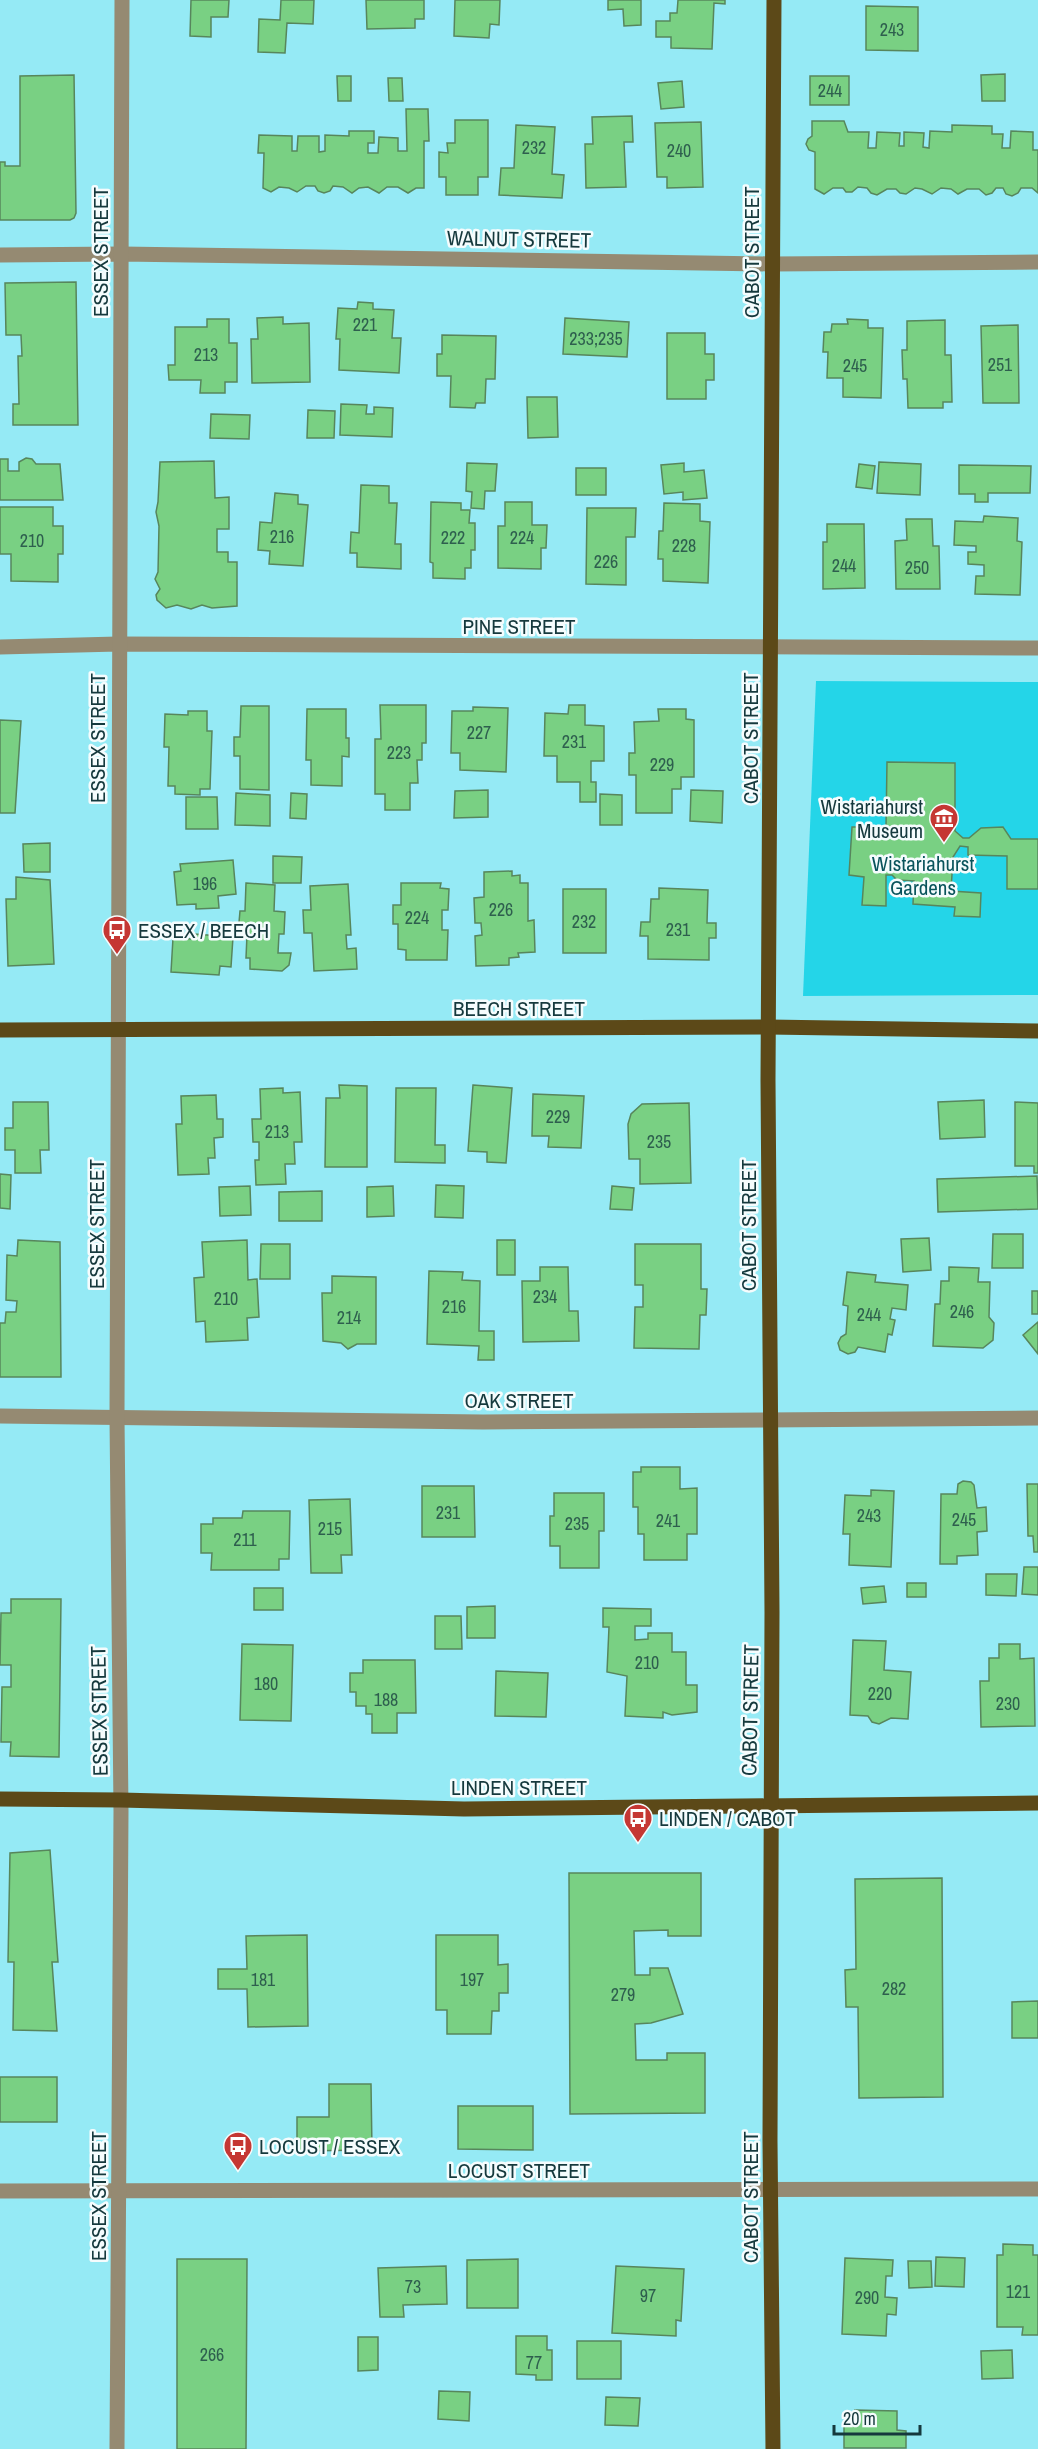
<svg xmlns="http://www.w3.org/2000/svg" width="1038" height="2449" font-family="'Archivo Narrow',sans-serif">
<rect width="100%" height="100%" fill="#95eaf5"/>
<polygon fill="#24d5e8" points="816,681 1038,682 1038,995 803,996"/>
<g fill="#79d083" stroke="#57865c" stroke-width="1.5">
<polygon points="191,0 229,0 228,17 211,17 211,37 190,36"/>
<polygon points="281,0 314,0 313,24 287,23 285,53 258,52 259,19 280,20"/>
<polygon points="366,0 424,0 424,19 415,19 415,28 367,29"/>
<polygon points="455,0 500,0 499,25 490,24 489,38 454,36"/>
<polygon points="608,0 641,0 641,25 624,26 623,9 608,10"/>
<polygon points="678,0 725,0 725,4 714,3 712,49 671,48 671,37 656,37 656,21 670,21 670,13 677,13"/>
<polygon points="866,6 918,7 918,51 866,50"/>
<polygon points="1005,74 1005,101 982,101 981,75"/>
<polygon points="74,75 76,213 74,218 70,220 0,220 0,162 5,162 5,166 20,166 20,76"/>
<polygon points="337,76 351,76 351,101 338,101"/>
<rect x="810" y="76" width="39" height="29"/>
<polygon points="388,78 402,78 403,101 389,101"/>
<polygon points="682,81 684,107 661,109 658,83"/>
<polygon points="406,109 428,109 429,141 424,141 424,188 416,188 408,193 398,187 387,187 379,193 368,187 359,188 352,193 343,187 333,186 330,191 324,193 318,191 315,186 306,186 297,192 289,188 279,187 271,192 263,188 264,153 258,153 259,135 292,136 292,151 297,151 298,136 319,136 319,152 325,151 325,135 349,136 349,131 374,131 374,143 368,143 368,153 378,153 379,137 398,138 398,151 407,151"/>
<polygon points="632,116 633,142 624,142 626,187 586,188 585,144 593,144 592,117"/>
<polygon points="455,120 488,120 488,177 478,177 478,195 446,195 446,177 439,177 439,152 448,153 447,143 455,143"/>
<polygon points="812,121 844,121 848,132 869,132 868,148 876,148 877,132 900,133 899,146 904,146 904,132 924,133 923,147 929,148 930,131 952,132 952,125 992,126 992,134 1003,134 1002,148 1010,148 1011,131 1033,132 1033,150 1038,150 1038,193 1032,188 1021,188 1018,193 1012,196 1006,194 1003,188 996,188 992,193 986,195 979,189 967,189 958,194 951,189 941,188 932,194 922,189 915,188 906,194 900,193 896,189 887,189 877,195 871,193 867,188 858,187 852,192 846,192 843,188 833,188 824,194 815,189 815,152 809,150 806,144 808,139 812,136"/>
<polygon points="701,122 703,187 667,188 667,177 657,177 655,123"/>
<polygon points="516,125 555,127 552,174 564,175 562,198 499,195 501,168 514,168"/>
<polygon points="76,282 78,425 13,425 13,404 19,404 18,356 22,356 21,335 6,335 5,283"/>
<polygon points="358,302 373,303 373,309 394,310 392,338 401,338 399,373 339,370 340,339 336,339 338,308 357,309"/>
<polygon points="283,317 283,324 309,323 310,382 252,383 251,339 258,339 257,318"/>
<polygon points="565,318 629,322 627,357 563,354"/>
<polygon points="207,319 229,319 229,343 237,343 237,382 225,382 225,393 200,393 201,380 169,380 168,365 175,365 175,327 207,327"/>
<polygon points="847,319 868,320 868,328 883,328 881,398 843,397 843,378 827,378 828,352 823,352 824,332 831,332 832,324 848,324"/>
<polygon points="945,320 945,355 951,355 952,402 943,402 943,408 908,408 907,379 903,379 902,350 907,350 907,321"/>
<polygon points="1018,325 1019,403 983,403 981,326"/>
<polygon points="667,333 705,333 705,354 714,354 714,380 706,380 706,399 667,399"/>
<polygon points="442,335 496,336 495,379 486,379 485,403 476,403 475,408 450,407 451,376 437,376 437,354 442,354"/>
<polygon points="527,397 557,397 558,437 528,438"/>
<polygon points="341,404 367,405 366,414 374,414 374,407 393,408 392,437 340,435"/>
<polygon points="308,410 335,411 334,438 307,438"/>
<polygon points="211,414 250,415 249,439 210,438"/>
<polygon points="26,458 32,459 36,464 60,464 63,500 0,500 0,459 8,459 8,471 19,471 19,462"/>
<polygon points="214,461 215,498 229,497 229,529 217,529 217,552 228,552 228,562 237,562 237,606 212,608 202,605 191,609 177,605 166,608 157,600 156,595 160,589 155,579 158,572 159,526 156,512 158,502 160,462"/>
<polygon points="879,462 921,464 920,495 877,493"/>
<polygon points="467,463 497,464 495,491 485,491 484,509 471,508 472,492 466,491"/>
<polygon points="684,463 684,472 704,470 707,498 683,500 683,492 664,494 661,465"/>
<polygon points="859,464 875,466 872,489 856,487"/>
<polygon points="959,465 1031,466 1030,493 988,493 988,502 975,502 975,494 959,494"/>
<rect x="576" y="468" width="30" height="27"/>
<polygon points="361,485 389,486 389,503 397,503 395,544 401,544 401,569 357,567 357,553 350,553 351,532 359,533"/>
<polygon points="275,493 298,495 298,504 308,505 303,566 269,564 270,551 258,550 260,522 272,523"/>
<polygon points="431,502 461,503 461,510 470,510 469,523 475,523 475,550 471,550 471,568 465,568 465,579 433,578 433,563 430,562"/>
<polygon points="505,502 532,502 532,525 547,525 546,548 541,548 541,569 498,568 498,526 505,526"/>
<polygon points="664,503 700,504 700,521 710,522 708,583 663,581 663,559 658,559 659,531 663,531"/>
<polygon points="0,507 53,507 53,526 63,526 63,554 58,554 58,582 11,581 11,554 0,554"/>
<polygon points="587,508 636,508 635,537 626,537 626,585 586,584"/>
<polygon points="984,516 1018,518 1017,541 1022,542 1020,595 975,594 976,576 984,576 984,565 968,564 968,552 976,552 976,546 954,545 955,521 983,522"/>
<polygon points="906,519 932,519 933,546 939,546 940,589 896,589 895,541 907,540"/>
<polygon points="827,524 864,524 865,588 823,589 823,542 827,542"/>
<polygon points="380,705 426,705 426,743 422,743 422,760 417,760 418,783 410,783 410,810 385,810 385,794 375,794 375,739 381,739"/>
<polygon points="569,705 585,705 585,725 604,726 604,761 591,761 591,782 596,782 596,802 580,802 580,782 557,782 557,756 544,756 545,713 568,714"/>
<polygon points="241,706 269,706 269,790 240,789 240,756 234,756 234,737 240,737"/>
<polygon points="473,707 508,708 506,772 460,770 460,753 451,753 452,711 473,711"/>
<polygon points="307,709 346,709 346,738 349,738 349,757 342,756 342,786 311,785 311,760 306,760"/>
<polygon points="658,709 686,709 686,719 694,720 694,777 681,777 681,789 672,789 672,813 636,813 636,775 629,775 629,753 635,753 634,722 659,721"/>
<polygon points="188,711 207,711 207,731 212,731 210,789 200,789 200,795 175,794 175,786 168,786 169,747 164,747 165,714 188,715"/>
<polygon points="0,720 21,721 15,813 0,813"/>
<polygon points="887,762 955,763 955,831 963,838 969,838 981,828 1003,827 1011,839 1038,839 1038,889 1007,889 1007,856 968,855 968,847 960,846 953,857 951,891 981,893 980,917 954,916 955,907 913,904 914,881 897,880 892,875 886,875 886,906 862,905 864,877 849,875 852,827 886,827"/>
<polygon points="488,790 488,817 454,818 455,791"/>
<polygon points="691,790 723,791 722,823 690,821"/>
<polygon points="236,793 270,795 270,826 235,825"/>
<polygon points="291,793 307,794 306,819 290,818"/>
<polygon points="600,794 622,795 622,825 600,825"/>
<polygon points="186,797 217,797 218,829 186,829"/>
<polygon points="50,843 50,872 24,872 23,844"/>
<polygon points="273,856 302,857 301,883 273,883"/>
<polygon points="233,860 236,894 218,896 219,908 196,909 196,904 177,905 174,872 181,871 180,864"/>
<polygon points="512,871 512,876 520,875 520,883 528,883 528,921 534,920 535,952 518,953 519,957 509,958 509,965 476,966 475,936 482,935 481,923 475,923 474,898 484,897 484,872"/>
<polygon points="16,877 50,880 54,964 8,966 6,899 16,899"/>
<polygon points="246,883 275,885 274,911 285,912 284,934 279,934 278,953 291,953 289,965 282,971 250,969 250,958 246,958 247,935 238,934 240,911 245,911"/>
<polygon points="401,883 441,883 440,888 449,889 448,910 442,910 442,930 448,930 447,960 406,960 406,950 398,949 398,924 393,924 393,905 401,905"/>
<polygon points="348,884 351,935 346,935 347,949 356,948 357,969 314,971 312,933 304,933 303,910 311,910 310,886"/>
<polygon points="659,888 708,890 707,923 716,923 716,938 709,938 709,960 648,959 648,936 640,936 641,922 650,922 651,899 659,899"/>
<rect x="563" y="889" width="43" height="64"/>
<polygon points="194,934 233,937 231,967 220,966 219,975 171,972 173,938 193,939"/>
<polygon points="339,1085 367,1086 367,1167 325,1167 326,1098 340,1098"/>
<polygon points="473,1085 512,1088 506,1163 487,1162 487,1152 468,1151"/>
<polygon points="283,1088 283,1093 300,1092 302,1142 294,1142 295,1164 285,1164 286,1184 256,1185 255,1160 259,1160 259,1142 253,1142 252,1119 261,1119 260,1089"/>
<polygon points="396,1088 436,1088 435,1145 445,1145 445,1163 395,1162"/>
<polygon points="533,1094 584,1096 581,1148 548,1147 549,1136 532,1136"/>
<polygon points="216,1095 217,1119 223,1119 223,1137 214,1138 215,1158 208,1158 209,1174 178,1175 176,1124 182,1124 181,1096"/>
<polygon points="984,1100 985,1137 940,1139 938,1102"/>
<polygon points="13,1102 48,1102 49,1150 40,1150 41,1173 15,1173 15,1150 5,1150 5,1128 13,1128"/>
<polygon points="1015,1102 1038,1103 1038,1173 1034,1173 1034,1166 1015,1166"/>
<polygon points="689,1103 691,1183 640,1184 640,1159 629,1159 628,1124 631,1114 642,1104"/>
<polygon points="0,1174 11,1175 10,1209 0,1208"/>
<polygon points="1037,1176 1038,1209 938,1212 937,1179"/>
<polygon points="436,1185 464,1186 463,1218 435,1217"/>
<polygon points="250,1186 251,1215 220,1216 219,1187"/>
<polygon points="393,1186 394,1216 367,1217 367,1187"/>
<polygon points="612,1186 634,1188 632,1210 610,1209"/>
<polygon points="322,1191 322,1221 279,1221 279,1192"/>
<polygon points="993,1234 1023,1234 1023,1268 992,1268"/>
<polygon points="929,1238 931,1270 903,1272 901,1239"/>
<polygon points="18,1240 60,1242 61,1377 0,1377 0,1323 5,1323 6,1312 16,1312 17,1301 6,1300 7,1255 17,1256"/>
<polygon points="247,1240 248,1280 257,1279 259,1317 247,1318 248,1340 206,1342 205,1321 196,1322 194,1278 204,1277 202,1242"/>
<rect x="497" y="1240" width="18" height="35"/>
<polygon points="261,1244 290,1244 290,1279 260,1279"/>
<polygon points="635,1244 701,1244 701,1289 707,1289 706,1315 700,1315 699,1349 634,1348 635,1307 643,1307 643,1285 635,1285"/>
<polygon points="540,1267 568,1267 569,1311 578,1311 579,1341 523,1342 522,1281 540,1281"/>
<polygon points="949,1267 979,1268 978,1282 990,1282 989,1317 994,1323 993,1340 983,1348 933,1346 935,1304 940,1304 941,1281 949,1281"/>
<polygon points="429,1271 463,1272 462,1280 480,1281 479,1331 494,1331 494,1360 478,1360 479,1346 427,1344"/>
<polygon points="847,1272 876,1275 875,1282 908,1285 906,1310 892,1308 890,1319 895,1320 892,1335 888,1334 885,1352 858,1347 855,1352 848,1354 840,1350 838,1343 841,1337 846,1334 848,1306 843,1305"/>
<polygon points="332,1276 376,1277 376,1344 357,1344 348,1349 341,1343 323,1341 322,1293 332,1293"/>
<rect x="1032" y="1291" width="6" height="23"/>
<polygon points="1038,1322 1038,1354 1023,1335"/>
<polygon points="641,1467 680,1467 680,1489 697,1488 697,1534 687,1534 687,1560 644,1560 644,1534 638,1534 638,1507 633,1507 633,1472 641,1472"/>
<polygon points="963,1481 971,1482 974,1485 977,1508 986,1507 987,1531 977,1532 978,1555 957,1556 957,1564 940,1564 941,1494 957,1494 958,1484"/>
<polygon points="1027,1484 1038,1484 1038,1552 1034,1552 1033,1536 1028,1536"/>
<polygon points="422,1486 474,1486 475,1537 422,1537"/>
<polygon points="871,1490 894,1491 891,1567 849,1565 850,1534 843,1534 845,1495 871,1496"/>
<polygon points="554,1493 604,1493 604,1531 599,1531 599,1568 560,1568 560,1546 550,1546 550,1516 554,1516"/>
<polygon points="350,1499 352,1555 341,1555 342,1573 311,1573 309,1500"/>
<polygon points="243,1511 290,1511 289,1559 279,1559 279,1570 211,1570 212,1553 201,1553 201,1524 213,1524 213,1518 242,1518"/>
<polygon points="1024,1567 1038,1567 1038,1595 1022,1594"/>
<polygon points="986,1574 1017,1574 1016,1596 986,1595"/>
<rect x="907" y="1583" width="19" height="14"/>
<polygon points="884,1586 886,1602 863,1604 861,1588"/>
<rect x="254" y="1588" width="29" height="22"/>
<polygon points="11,1599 61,1599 59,1757 10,1756 11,1742 1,1742 2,1687 11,1687 11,1665 0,1665 1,1613 11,1613"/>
<polygon points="495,1606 495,1638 467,1638 467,1607"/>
<polygon points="603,1608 651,1609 651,1626 635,1626 635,1640 648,1639 648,1633 672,1633 672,1652 686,1652 686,1685 697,1685 697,1712 672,1715 663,1712 663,1718 625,1716 627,1676 607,1672 609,1627 603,1627"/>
<polygon points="435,1616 461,1616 462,1649 435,1649"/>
<polygon points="853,1640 886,1641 884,1670 911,1672 908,1719 891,1718 879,1724 872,1722 868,1716 850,1715"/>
<polygon points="242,1644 293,1645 291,1721 240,1720"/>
<polygon points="999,1644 1020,1644 1020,1659 1034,1658 1035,1726 981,1727 980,1681 989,1681 989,1658 999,1658"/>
<polygon points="363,1660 415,1660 416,1713 397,1713 397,1733 372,1733 372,1714 366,1714 366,1706 356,1706 356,1692 350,1692 350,1673 363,1673"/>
<polygon points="496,1671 548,1673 546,1717 495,1716"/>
<polygon points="50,1850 58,1962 52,1962 57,2031 13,2030 14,1962 8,1962 10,1853"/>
<polygon points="569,1873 701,1873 701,1936 668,1936 668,1930 634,1931 635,1975 650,1975 650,1968 668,1968 683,2014 651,2023 635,2024 636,2060 667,2060 667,2053 705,2053 705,2113 570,2114"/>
<polygon points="942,1878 943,2097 859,2098 858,2007 846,2007 845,1970 856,1969 855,1879"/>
<polygon points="307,1935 308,2026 248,2027 247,1989 218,1989 218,1969 247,1969 246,1936"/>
<polygon points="436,1935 498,1935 498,1965 508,1964 508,1993 499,1993 499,2011 492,2011 491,2034 447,2034 447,2010 436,2010"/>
<polygon points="1038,2001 1038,2038 1012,2038 1012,2002"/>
<rect x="0" y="2077" width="57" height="45"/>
<polygon points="329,2084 371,2084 372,2150 297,2151 297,2117 329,2117"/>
<polygon points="458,2106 533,2106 533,2150 458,2149"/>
<polygon points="1003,2244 1033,2245 1033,2255 1038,2255 1038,2335 1022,2335 1023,2327 997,2327 997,2255 1003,2255"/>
<polygon points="936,2257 965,2258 964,2287 935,2286"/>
<polygon points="845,2258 893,2260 892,2276 886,2276 885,2297 897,2298 896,2315 887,2314 886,2336 842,2334"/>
<polygon points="177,2259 247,2259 246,2449 177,2449"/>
<polygon points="518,2259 518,2308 467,2308 467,2260"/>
<polygon points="908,2261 931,2261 932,2287 909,2288"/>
<polygon points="446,2266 447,2304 403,2305 404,2317 380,2317 378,2268"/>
<polygon points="616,2266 684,2269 681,2321 676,2320 676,2336 612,2333"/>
<polygon points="516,2336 547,2336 547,2350 552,2350 552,2380 536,2380 536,2375 516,2374"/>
<polygon points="358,2337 378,2337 378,2370 358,2371"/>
<rect x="577" y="2341" width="44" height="38"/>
<polygon points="1012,2350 1013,2378 982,2379 981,2351"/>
<polygon points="439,2391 470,2392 469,2421 438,2419"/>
<polygon points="606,2397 640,2398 638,2426 605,2425"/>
<polygon points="855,2410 897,2411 897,2430 906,2431 906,2448 844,2448 844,2423 855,2423"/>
</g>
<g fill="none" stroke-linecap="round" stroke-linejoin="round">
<g stroke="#958a72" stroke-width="15">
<polyline points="0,255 122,254 772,264 1038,262"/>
<polyline points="0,647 118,644 1038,648"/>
<polyline points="0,1416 483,1422 1038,1418"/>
<polyline points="0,2191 1038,2189"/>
<polyline points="117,2449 121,1811 117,1417 122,0"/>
</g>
<g stroke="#5c4918" stroke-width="15">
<polyline points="0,1030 768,1027 1038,1031"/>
<polyline points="0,1799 121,1800 464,1809 1038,1803"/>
<polyline points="773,2449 770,2141 772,1612 768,1080 774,0"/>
</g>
</g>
<defs>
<g id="museum-pin" transform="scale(1.5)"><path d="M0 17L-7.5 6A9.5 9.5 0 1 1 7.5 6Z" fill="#c53733" stroke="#f5fcfd"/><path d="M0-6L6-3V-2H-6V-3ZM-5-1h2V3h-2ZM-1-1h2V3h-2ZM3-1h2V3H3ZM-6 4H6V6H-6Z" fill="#fff"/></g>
<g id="bus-pin" transform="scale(1.5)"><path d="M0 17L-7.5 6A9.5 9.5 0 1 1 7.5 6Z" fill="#c53733" stroke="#f5fcfd"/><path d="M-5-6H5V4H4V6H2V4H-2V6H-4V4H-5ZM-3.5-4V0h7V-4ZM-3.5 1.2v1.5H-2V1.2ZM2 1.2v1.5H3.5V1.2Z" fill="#fff"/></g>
</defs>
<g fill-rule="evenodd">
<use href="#museum-pin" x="944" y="818"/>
<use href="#bus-pin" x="117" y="930"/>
<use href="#bus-pin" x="638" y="1818"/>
<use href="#bus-pin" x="238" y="2146"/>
</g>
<g text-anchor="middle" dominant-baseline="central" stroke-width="5" stroke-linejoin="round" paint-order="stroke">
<g font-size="18" fill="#2e5f4e">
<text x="892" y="29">243</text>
<text x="830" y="90">244</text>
<text x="534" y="147">232</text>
<text x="679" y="150">240</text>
<text x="365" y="324">221</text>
<text x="596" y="338">233;235</text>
<text x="206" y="354">213</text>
<text x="1000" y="364">251</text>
<text x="855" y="365">245</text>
<text x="282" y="536">216</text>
<text x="453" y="537">222</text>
<text x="522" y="537">224</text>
<text x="32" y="540">210</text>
<text x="684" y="545">228</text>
<text x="606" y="561">226</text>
<text x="844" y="565">244</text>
<text x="917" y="567">250</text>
<text x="479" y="732">227</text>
<text x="574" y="741">231</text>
<text x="399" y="752">223</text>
<text x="662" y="764">229</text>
<text x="205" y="883">196</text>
<text x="501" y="909">226</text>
<text x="417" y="917">224</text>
<text x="584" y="921">232</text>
<text x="678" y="929">231</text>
<text x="558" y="1116">229</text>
<text x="277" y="1131">213</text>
<text x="659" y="1141">235</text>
<text x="545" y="1296">234</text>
<text x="226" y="1298">210</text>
<text x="454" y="1306">216</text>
<text x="962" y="1311">246</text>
<text x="869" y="1314">244</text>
<text x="349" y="1317">214</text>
<text x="448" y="1512">231</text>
<text x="869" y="1515">243</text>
<text x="964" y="1519">245</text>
<text x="668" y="1520">241</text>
<text x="577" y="1523">235</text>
<text x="330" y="1528">215</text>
<text x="245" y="1539">211</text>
<text x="647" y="1662">210</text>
<text x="266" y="1683">180</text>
<text x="880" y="1693">220</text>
<text x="386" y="1699">188</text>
<text x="1008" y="1703">230</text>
<text x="263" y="1979">181</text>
<text x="472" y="1979">197</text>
<text x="894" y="1988">282</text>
<text x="623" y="1994">279</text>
<text x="413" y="2286">73</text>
<text x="1018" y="2291">121</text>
<text x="648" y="2295">97</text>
<text x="867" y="2297">290</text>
<text x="212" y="2354">266</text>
<text x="534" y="2362">77</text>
</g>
<g font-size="21" fill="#15393d" stroke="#f5fcfd">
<text transform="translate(519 239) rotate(1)">WALNUT STREET</text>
<text transform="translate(100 252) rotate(-90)">ESSEX STREET</text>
<text transform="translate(751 252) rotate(-90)">CABOT STREET</text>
<text x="519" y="626">PINE STREET</text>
<text transform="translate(97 738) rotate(-90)">ESSEX STREET</text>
<text transform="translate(750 738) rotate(-90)">CABOT STREET</text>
<text x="519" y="1008">BEECH STREET</text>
<text transform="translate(96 1224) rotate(-90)">ESSEX STREET</text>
<text transform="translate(748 1225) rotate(-90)">CABOT STREET</text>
<text x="519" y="1400">OAK STREET</text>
<text transform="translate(750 1710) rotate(-89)">CABOT STREET</text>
<text transform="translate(99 1711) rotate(-91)">ESSEX STREET</text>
<text x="519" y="1787">LINDEN STREET</text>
<text x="519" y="2170">LOCUST STREET</text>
<text transform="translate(98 2196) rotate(-90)">ESSEX STREET</text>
<text transform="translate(750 2197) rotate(-90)">CABOT STREET</text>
</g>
<g font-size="21" fill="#15393d" stroke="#f5fcfd" text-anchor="start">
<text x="923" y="806" text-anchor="end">Wistariahurst<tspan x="923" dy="24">Museum</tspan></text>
<text x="138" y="930">ESSEX / BEECH</text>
<text x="659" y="1818">LINDEN / CABOT</text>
<text x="259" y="2146">LOCUST / ESSEX</text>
</g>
<g font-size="21" fill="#09545c" stroke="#f5fcfd">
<text x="923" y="863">Wistariahurst<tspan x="923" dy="24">Gardens</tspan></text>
</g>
</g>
<path d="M834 2425v9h86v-9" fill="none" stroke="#15393d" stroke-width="3"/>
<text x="843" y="2425" font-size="18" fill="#15393d" stroke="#f5fcfd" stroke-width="4.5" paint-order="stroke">20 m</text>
</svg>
